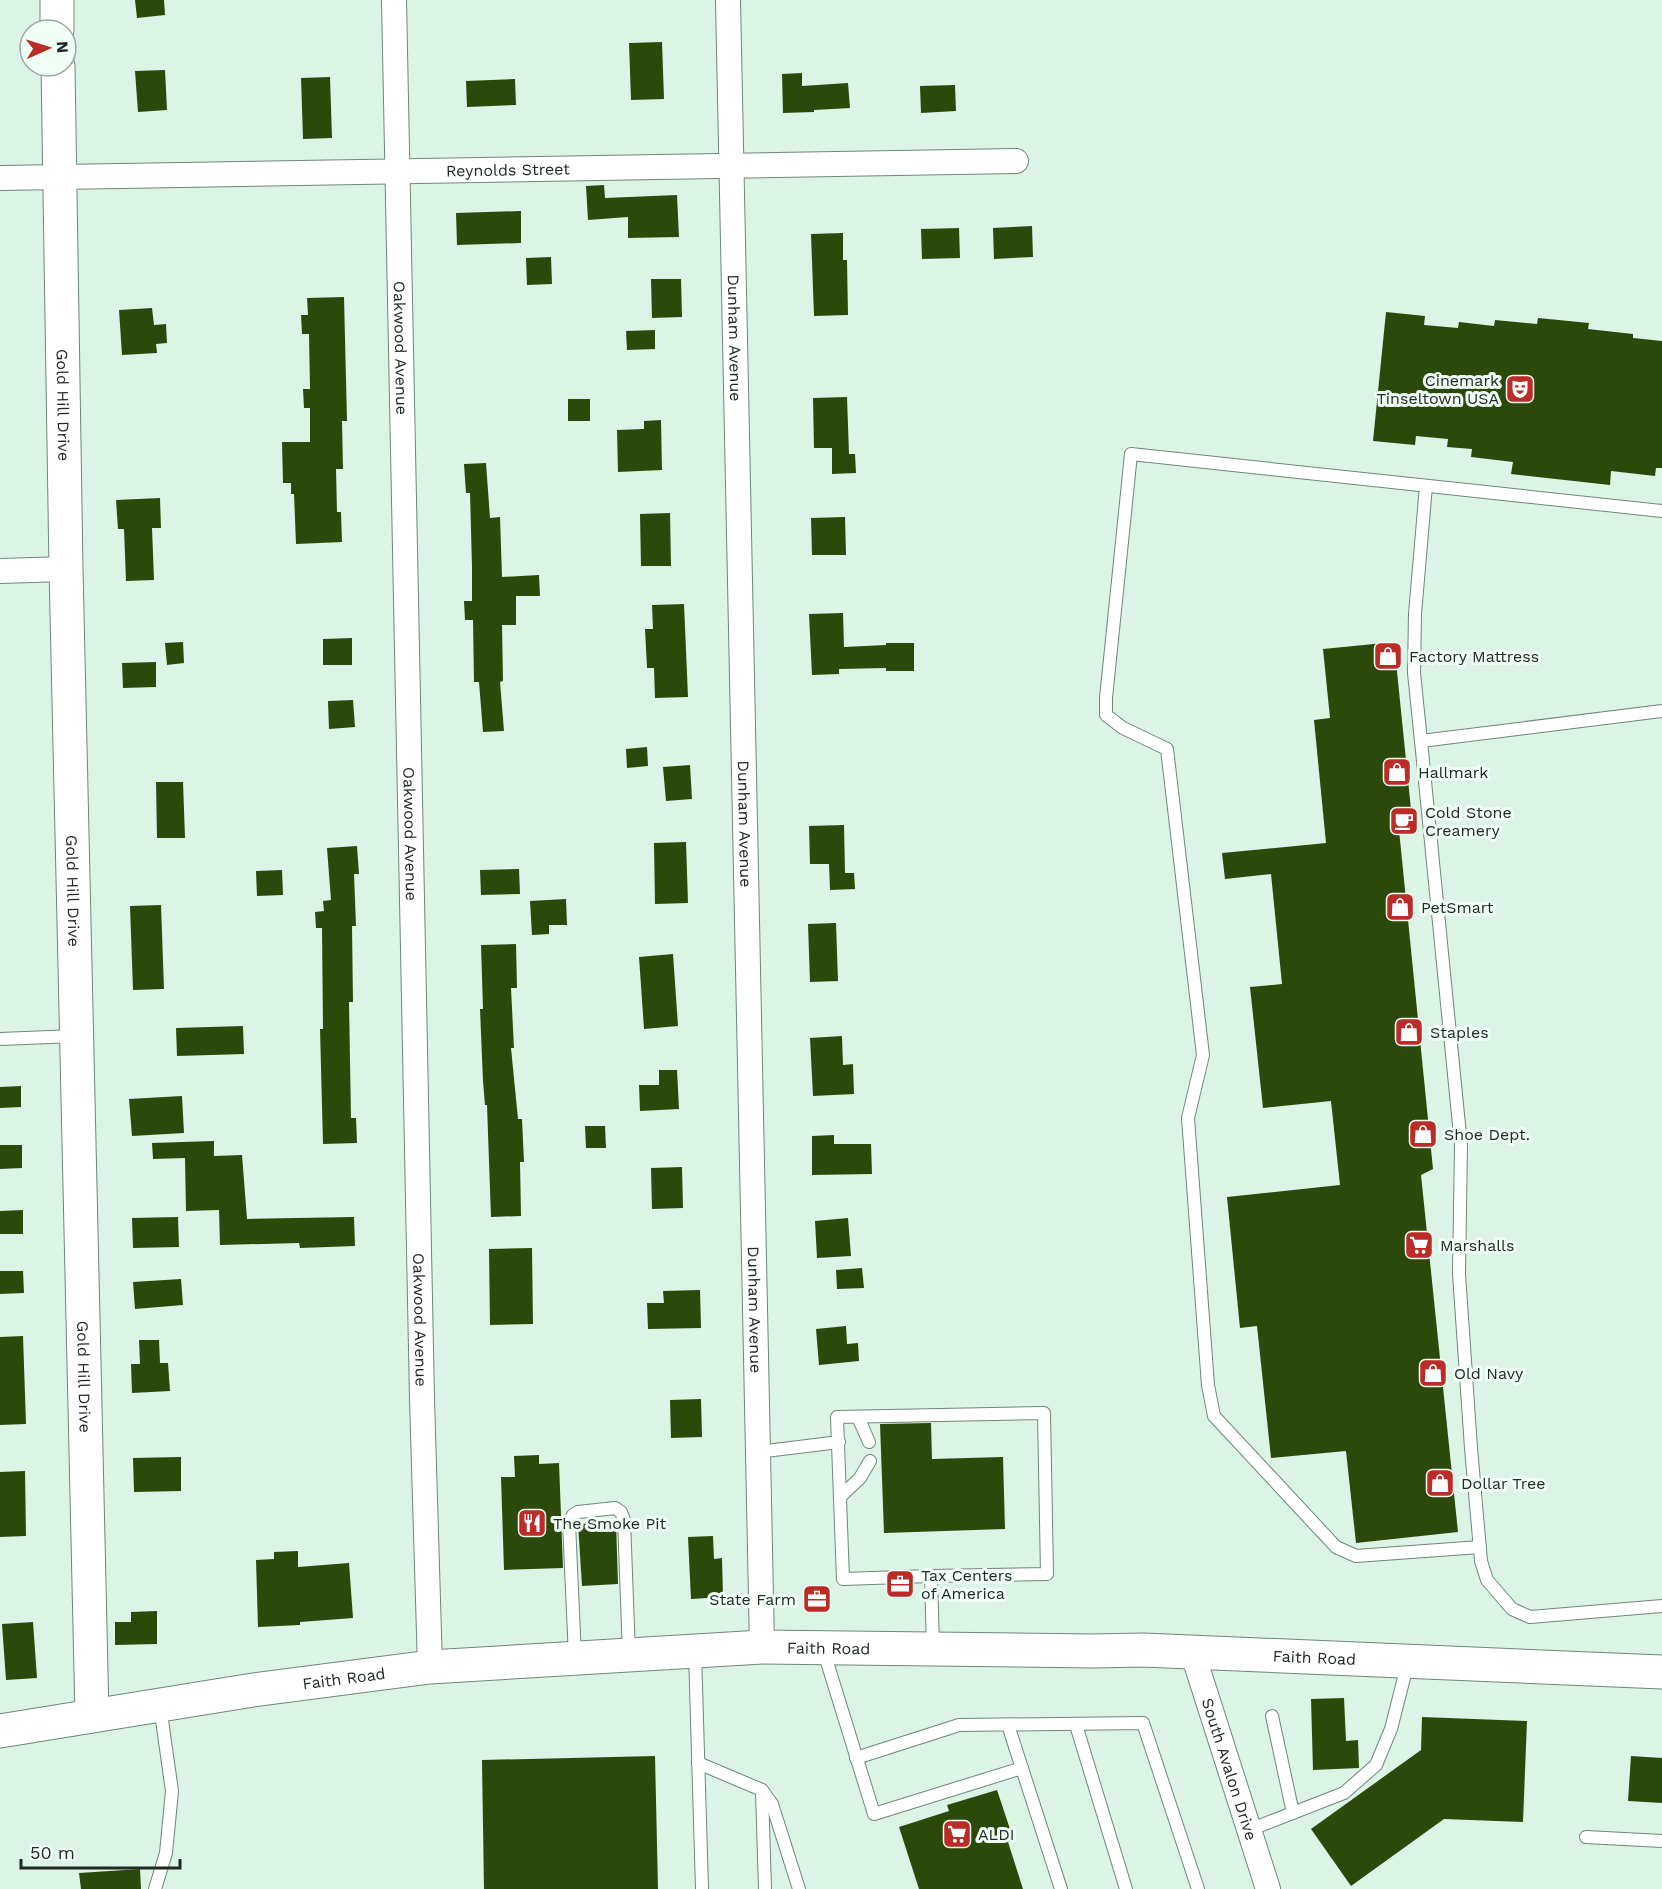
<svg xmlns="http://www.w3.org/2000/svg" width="1662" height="1889" font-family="'Work Sans',sans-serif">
<rect width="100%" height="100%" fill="#dbf4e5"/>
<g fill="#2c490c">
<polygon points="135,0 164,0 165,15 137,18"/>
<polygon points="662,42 664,99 631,100 629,43"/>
<polygon points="165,70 167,110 138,112 135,71"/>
<polygon points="802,73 802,86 848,83 850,108 814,110 814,112 783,113 782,74"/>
<polygon points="330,77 332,138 303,139 301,78"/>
<polygon points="515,79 516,105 467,107 466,81"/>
<polygon points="955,85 956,111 921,113 920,86"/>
<polygon points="604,185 605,198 677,195 679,237 628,238 628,217 588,220 586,186"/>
<polygon points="521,211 521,243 457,245 456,213"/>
<polygon points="1032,226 1033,257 994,259 993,228"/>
<polygon points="959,228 960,258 922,259 921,229"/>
<polygon points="843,233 843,260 847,260 848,315 814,316 811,234"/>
<polygon points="551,257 552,284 527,285 526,258"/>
<polygon points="651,279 681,279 682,317 652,318"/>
<polygon points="344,297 347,421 342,421 343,469 336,469 337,512 341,512 342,542 296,544 294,494 291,494 291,483 283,483 282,442 310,442 310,408 304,408 303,389 310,389 309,334 302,334 301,315 308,315 307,298"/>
<polygon points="152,308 154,325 166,324 167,343 156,344 157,353 122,355 119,310"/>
<polygon points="1386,312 1425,316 1424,325 1458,328 1459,322 1494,326 1495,320 1537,324 1538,318 1589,323 1588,329 1633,334 1633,338 1662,341 1662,468 1656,468 1655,476 1611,471 1610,485 1511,474 1513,462 1471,457 1472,449 1447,447 1448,439 1416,436 1415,445 1373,441"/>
<polygon points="655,330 655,349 627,350 626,331"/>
<polygon points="847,397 849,454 855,454 856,473 832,474 832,448 814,448 813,398"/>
<rect x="568" y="399" width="22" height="22"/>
<polygon points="661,420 662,470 618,472 617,430 644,429 644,421"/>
<polygon points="486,463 490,518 500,517 502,577 539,575 540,596 516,596 516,625 502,625 503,681 500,682 504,731 483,732 479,682 474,682 473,620 465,620 464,601 472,601 472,567 470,493 466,493 464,464"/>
<polygon points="160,498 161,528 152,528 154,580 126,581 124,529 118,529 116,500"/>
<polygon points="670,513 671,566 641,566 640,514"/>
<polygon points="845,517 846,555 812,555 811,518"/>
<polygon points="684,604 688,697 655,698 654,668 647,668 645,629 653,629 652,605"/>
<polygon points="843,613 844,647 886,645 886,643 914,643 914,671 886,671 886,668 839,669 839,674 812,675 809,614"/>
<polygon points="352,638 352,665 323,665 323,639"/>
<polygon points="183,642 184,663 167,665 165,643"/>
<polygon points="1394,642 1413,829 1399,830 1433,1169 1421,1175 1458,1532 1356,1543 1346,1451 1271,1458 1257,1326 1240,1328 1227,1197 1340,1185 1331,1101 1263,1108 1250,987 1282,984 1271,874 1225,879 1222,853 1326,843 1314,720 1330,718 1323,649"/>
<polygon points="156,662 156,687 123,688 122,663"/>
<polygon points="353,700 355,727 329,729 328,701"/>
<polygon points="647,747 648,766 627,768 626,749"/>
<polygon points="690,765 692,799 666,801 663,767"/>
<polygon points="156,782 183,782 185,838 157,838"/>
<polygon points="844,825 845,873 854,873 855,889 830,890 829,864 810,864 809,826"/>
<polygon points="686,842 688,903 655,904 654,843"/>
<polygon points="357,846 359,874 354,874 356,926 352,926 353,1002 349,1002 351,1118 356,1118 357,1143 323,1144 320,1029 323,1029 322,928 316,928 315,912 324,911 323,901 331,900 327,848"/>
<polygon points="519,869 520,894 481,895 480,870"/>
<polygon points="282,870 283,895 257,896 256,871"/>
<polygon points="566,899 567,925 549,925 549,934 532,935 530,901"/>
<polygon points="161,905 164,989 133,990 130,906"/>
<polygon points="836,923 838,981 810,982 808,924"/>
<polygon points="516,944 517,988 511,988 514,1048 511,1048 518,1119 522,1119 524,1162 520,1162 521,1216 491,1217 487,1105 485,1105 483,1081 480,1009 483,1009 481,945"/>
<polygon points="673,954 678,1026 644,1029 639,957"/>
<polygon points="243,1026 244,1054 177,1056 176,1028"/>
<polygon points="842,1036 843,1065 853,1064 854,1094 813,1096 810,1038"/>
<polygon points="659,1070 677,1070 679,1109 640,1111 639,1085 659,1085"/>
<polygon points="21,1086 21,1107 0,1108 0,1087"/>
<polygon points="182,1096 184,1133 132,1136 129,1099"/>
<polygon points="585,1126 605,1126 606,1148 586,1148"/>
<polygon points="834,1135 834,1144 871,1144 872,1174 812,1175 812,1136"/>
<polygon points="214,1141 214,1156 242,1155 247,1219 354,1217 355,1246 300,1248 299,1243 220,1245 219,1210 186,1211 185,1158 153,1159 152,1143"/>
<polygon points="0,1145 22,1145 22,1168 0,1169"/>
<polygon points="682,1167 683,1208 652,1209 651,1168"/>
<polygon points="23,1210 23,1234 0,1234 0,1211"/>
<polygon points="178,1217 179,1247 133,1248 132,1218"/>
<polygon points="848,1218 851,1256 817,1258 815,1221"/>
<polygon points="532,1248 533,1324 490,1325 489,1249"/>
<polygon points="862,1268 864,1288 837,1289 836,1270"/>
<polygon points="0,1271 23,1271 24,1293 0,1294"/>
<polygon points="181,1279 183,1305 135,1309 133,1282"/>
<polygon points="700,1290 701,1328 648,1329 647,1303 664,1303 663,1291"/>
<polygon points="846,1326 847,1344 858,1343 859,1361 819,1365 816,1329"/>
<polygon points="23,1336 26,1424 0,1425 0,1337"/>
<polygon points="139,1340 159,1340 160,1363 168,1363 170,1391 132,1393 131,1364 140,1364"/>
<polygon points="701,1399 702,1437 671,1438 670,1400"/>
<polygon points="931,1423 932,1459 1003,1457 1005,1529 884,1533 880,1424"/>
<polygon points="539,1455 539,1464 559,1463 563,1568 504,1570 501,1477 515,1477 514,1456"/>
<polygon points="181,1457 181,1491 134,1492 133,1458"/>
<polygon points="25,1471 26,1536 0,1537 0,1472"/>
<polygon points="616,1522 618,1584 582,1586 578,1524"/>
<polygon points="713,1536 714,1559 722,1558 723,1597 691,1599 688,1537"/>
<polygon points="298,1551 298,1567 349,1563 353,1618 300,1622 300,1625 258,1627 256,1560 274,1559 274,1552"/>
<polygon points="157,1611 157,1644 115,1645 115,1622 131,1622 131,1612"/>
<polygon points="33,1622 37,1678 6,1680 2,1624"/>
<polygon points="1344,1698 1346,1741 1358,1740 1359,1768 1313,1770 1311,1699"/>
<polygon points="1422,1717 1527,1721 1523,1822 1444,1819 1351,1886 1311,1829 1421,1750"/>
<polygon points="655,1756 658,1889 484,1889 482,1760"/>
<polygon points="1631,1756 1662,1758 1662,1803 1628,1801"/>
<polygon points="997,1790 1014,1841 1008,1842 1023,1889 919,1889 899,1827 949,1811 947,1805"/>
<polygon points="140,1869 141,1889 81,1889 79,1873"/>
</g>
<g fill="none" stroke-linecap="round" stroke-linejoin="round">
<g stroke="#708679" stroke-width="14">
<g id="lane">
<polyline points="1662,711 1421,741 1461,1145 1459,1274 1471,1448 1481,1561 1487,1580 1512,1609 1530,1617 1662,1606"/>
<polyline points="1421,741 1414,673 1415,614 1426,486"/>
<polyline points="0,1039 75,1036"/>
<polyline points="858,1417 869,1442"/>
<polyline points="758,1452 839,1442"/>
<polyline points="841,1496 860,1478 870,1461"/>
<polyline points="1480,1547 1356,1556 1336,1547 1214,1416 1208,1385 1188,1118 1203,1055 1167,749 1123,728 1106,715 1106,698 1131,454 1662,511"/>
<polyline points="931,1576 843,1579 837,1417 1044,1413 1047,1574 931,1576 933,1648"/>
<polyline points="823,1649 874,1814 1022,1768"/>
<polyline points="695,1652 702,1889"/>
<polyline points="575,1657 569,1523 573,1515 578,1512 615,1508 621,1512 624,1520 629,1654"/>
<polyline points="1272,1716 1293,1813"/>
<polyline points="1008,1725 1061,1889"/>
<polyline points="1076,1725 1126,1889"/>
<polyline points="856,1758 959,1725 1143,1723 1198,1889"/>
<polyline points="698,1763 762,1790 772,1804 799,1889"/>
<polyline points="762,1791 765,1889"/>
<polyline points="1249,1830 1344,1793 1376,1765 1391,1729 1408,1662"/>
<polyline points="1586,1837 1662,1841"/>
<polyline points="155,1889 166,1853 172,1791 160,1706"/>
</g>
</g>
<g stroke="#708679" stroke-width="26">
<g id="street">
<path id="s1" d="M394 0 422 1399 430 1667"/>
<path id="s2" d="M728 0 762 1647"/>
<path id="s3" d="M0 178 1016 161"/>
<polyline points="0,571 66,569"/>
<path id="s4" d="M1192 1651 1268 1889"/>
</g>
</g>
<g stroke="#708679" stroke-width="35">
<g id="secondary">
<polyline points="57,0 57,30"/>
<path id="s5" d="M58 66 66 569 92 1716"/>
<path id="s6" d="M0 1731 253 1690 430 1667 762 1647 1093 1651 1143 1650 1662 1672"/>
</g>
</g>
<use href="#lane" stroke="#fff" stroke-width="12"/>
<use href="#street" stroke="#fff" stroke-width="24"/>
<use href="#secondary" stroke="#fff" stroke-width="33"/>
</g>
<defs>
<g id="theatre-square" transform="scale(1.5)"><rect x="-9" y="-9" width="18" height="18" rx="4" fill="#bb2c29" stroke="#f0fff5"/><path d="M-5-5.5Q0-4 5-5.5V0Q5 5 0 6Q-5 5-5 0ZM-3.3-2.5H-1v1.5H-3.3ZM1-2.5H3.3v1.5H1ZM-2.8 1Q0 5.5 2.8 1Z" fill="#fff"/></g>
<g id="shop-square" transform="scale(1.5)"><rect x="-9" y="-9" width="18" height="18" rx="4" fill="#bb2c29" stroke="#f0fff5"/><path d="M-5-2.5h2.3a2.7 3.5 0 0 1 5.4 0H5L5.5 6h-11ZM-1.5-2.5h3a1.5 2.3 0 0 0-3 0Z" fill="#fff"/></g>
<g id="cafe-square" transform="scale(1.5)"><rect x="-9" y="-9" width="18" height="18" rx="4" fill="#bb2c29" stroke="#f0fff5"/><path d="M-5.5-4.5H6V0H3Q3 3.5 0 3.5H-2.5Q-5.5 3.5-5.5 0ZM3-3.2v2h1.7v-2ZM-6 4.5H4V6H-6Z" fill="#fff"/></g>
<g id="supermarket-square" transform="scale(1.5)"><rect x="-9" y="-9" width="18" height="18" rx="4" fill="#bb2c29" stroke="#f0fff5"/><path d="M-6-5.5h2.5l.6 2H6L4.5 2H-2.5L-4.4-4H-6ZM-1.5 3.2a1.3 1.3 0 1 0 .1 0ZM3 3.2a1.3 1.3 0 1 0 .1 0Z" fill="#fff"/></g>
<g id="restaurant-square" transform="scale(1.5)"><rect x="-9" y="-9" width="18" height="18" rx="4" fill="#bb2c29" stroke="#f0fff5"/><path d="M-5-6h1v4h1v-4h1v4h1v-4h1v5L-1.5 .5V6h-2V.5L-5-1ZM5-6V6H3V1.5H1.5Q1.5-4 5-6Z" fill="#fff"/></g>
<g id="office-square" transform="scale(1.5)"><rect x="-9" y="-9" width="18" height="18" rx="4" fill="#bb2c29" stroke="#f0fff5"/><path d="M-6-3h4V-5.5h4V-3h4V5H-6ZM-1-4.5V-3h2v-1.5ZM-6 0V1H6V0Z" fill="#fff"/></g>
</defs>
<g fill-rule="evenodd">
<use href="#theatre-square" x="1520" y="389"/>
<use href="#shop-square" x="1388" y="656"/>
<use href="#shop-square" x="1397" y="772"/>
<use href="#cafe-square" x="1404" y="821"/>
<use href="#shop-square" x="1400" y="907"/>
<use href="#shop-square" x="1409" y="1032"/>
<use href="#shop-square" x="1423" y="1134"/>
<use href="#supermarket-square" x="1419" y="1245"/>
<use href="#shop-square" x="1433" y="1373"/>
<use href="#shop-square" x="1440" y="1483"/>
<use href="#restaurant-square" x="532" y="1523"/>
<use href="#office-square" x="900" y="1584"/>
<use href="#office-square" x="817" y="1599"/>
<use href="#supermarket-square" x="957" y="1834"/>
</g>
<g text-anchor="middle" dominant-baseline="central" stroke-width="6" stroke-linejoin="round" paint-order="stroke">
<g font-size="16" fill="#202923" stroke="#f0fff5">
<text stroke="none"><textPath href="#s3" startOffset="508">Reynolds Street</textPath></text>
<text stroke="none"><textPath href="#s2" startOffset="338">Dunham Avenue</textPath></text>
<text stroke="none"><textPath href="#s1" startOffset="348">Oakwood Avenue</textPath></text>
<text stroke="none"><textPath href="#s5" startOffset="339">Gold Hill Drive</textPath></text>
<text stroke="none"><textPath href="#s2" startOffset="824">Dunham Avenue</textPath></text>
<text stroke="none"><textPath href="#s1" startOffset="834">Oakwood Avenue</textPath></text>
<text stroke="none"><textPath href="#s5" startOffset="825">Gold Hill Drive</textPath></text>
<text stroke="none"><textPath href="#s2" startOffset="1310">Dunham Avenue</textPath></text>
<text stroke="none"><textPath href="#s1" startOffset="1320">Oakwood Avenue</textPath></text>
<text stroke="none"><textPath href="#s5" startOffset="1311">Gold Hill Drive</textPath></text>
<text stroke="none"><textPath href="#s6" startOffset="834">Faith Road</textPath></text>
<text stroke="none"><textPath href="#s6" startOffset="1320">Faith Road</textPath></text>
<text stroke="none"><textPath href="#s6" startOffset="348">Faith Road</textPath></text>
<text stroke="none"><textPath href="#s4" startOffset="124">South Avalon Drive</textPath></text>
</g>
<g font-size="16" fill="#202923" stroke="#f0fff5" text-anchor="start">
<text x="1499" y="380" text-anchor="end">Cinemark<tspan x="1499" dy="18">Tinseltown USA</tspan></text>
<text x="1409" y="656">Factory Mattress</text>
<text x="1418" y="772">Hallmark</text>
<text x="1425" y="812">Cold Stone<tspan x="1425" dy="18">Creamery</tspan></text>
<text x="1421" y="907">PetSmart</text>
<text x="1430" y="1032">Staples</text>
<text x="1444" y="1134">Shoe Dept.</text>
<text x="1440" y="1245">Marshalls</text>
<text x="1454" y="1373">Old Navy</text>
<text x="1461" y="1483">Dollar Tree</text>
<text x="553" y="1523">The Smoke Pit</text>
<text x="921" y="1575">Tax Centers<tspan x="921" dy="18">of America</tspan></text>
<text x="796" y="1599" text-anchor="end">State Farm</text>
<text x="978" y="1834">ALDI</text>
</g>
</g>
<g transform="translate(48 48) rotate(87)"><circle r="28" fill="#f0fff5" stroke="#9da9a1" stroke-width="1.5"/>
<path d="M0-4.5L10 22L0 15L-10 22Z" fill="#bb2c29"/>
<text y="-9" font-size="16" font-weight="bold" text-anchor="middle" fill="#202923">N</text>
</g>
<path d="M21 1859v9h159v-9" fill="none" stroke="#202923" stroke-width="3"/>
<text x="30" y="1859" font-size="18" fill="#202923" stroke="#f0fff5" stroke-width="4.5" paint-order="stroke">50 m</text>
</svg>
